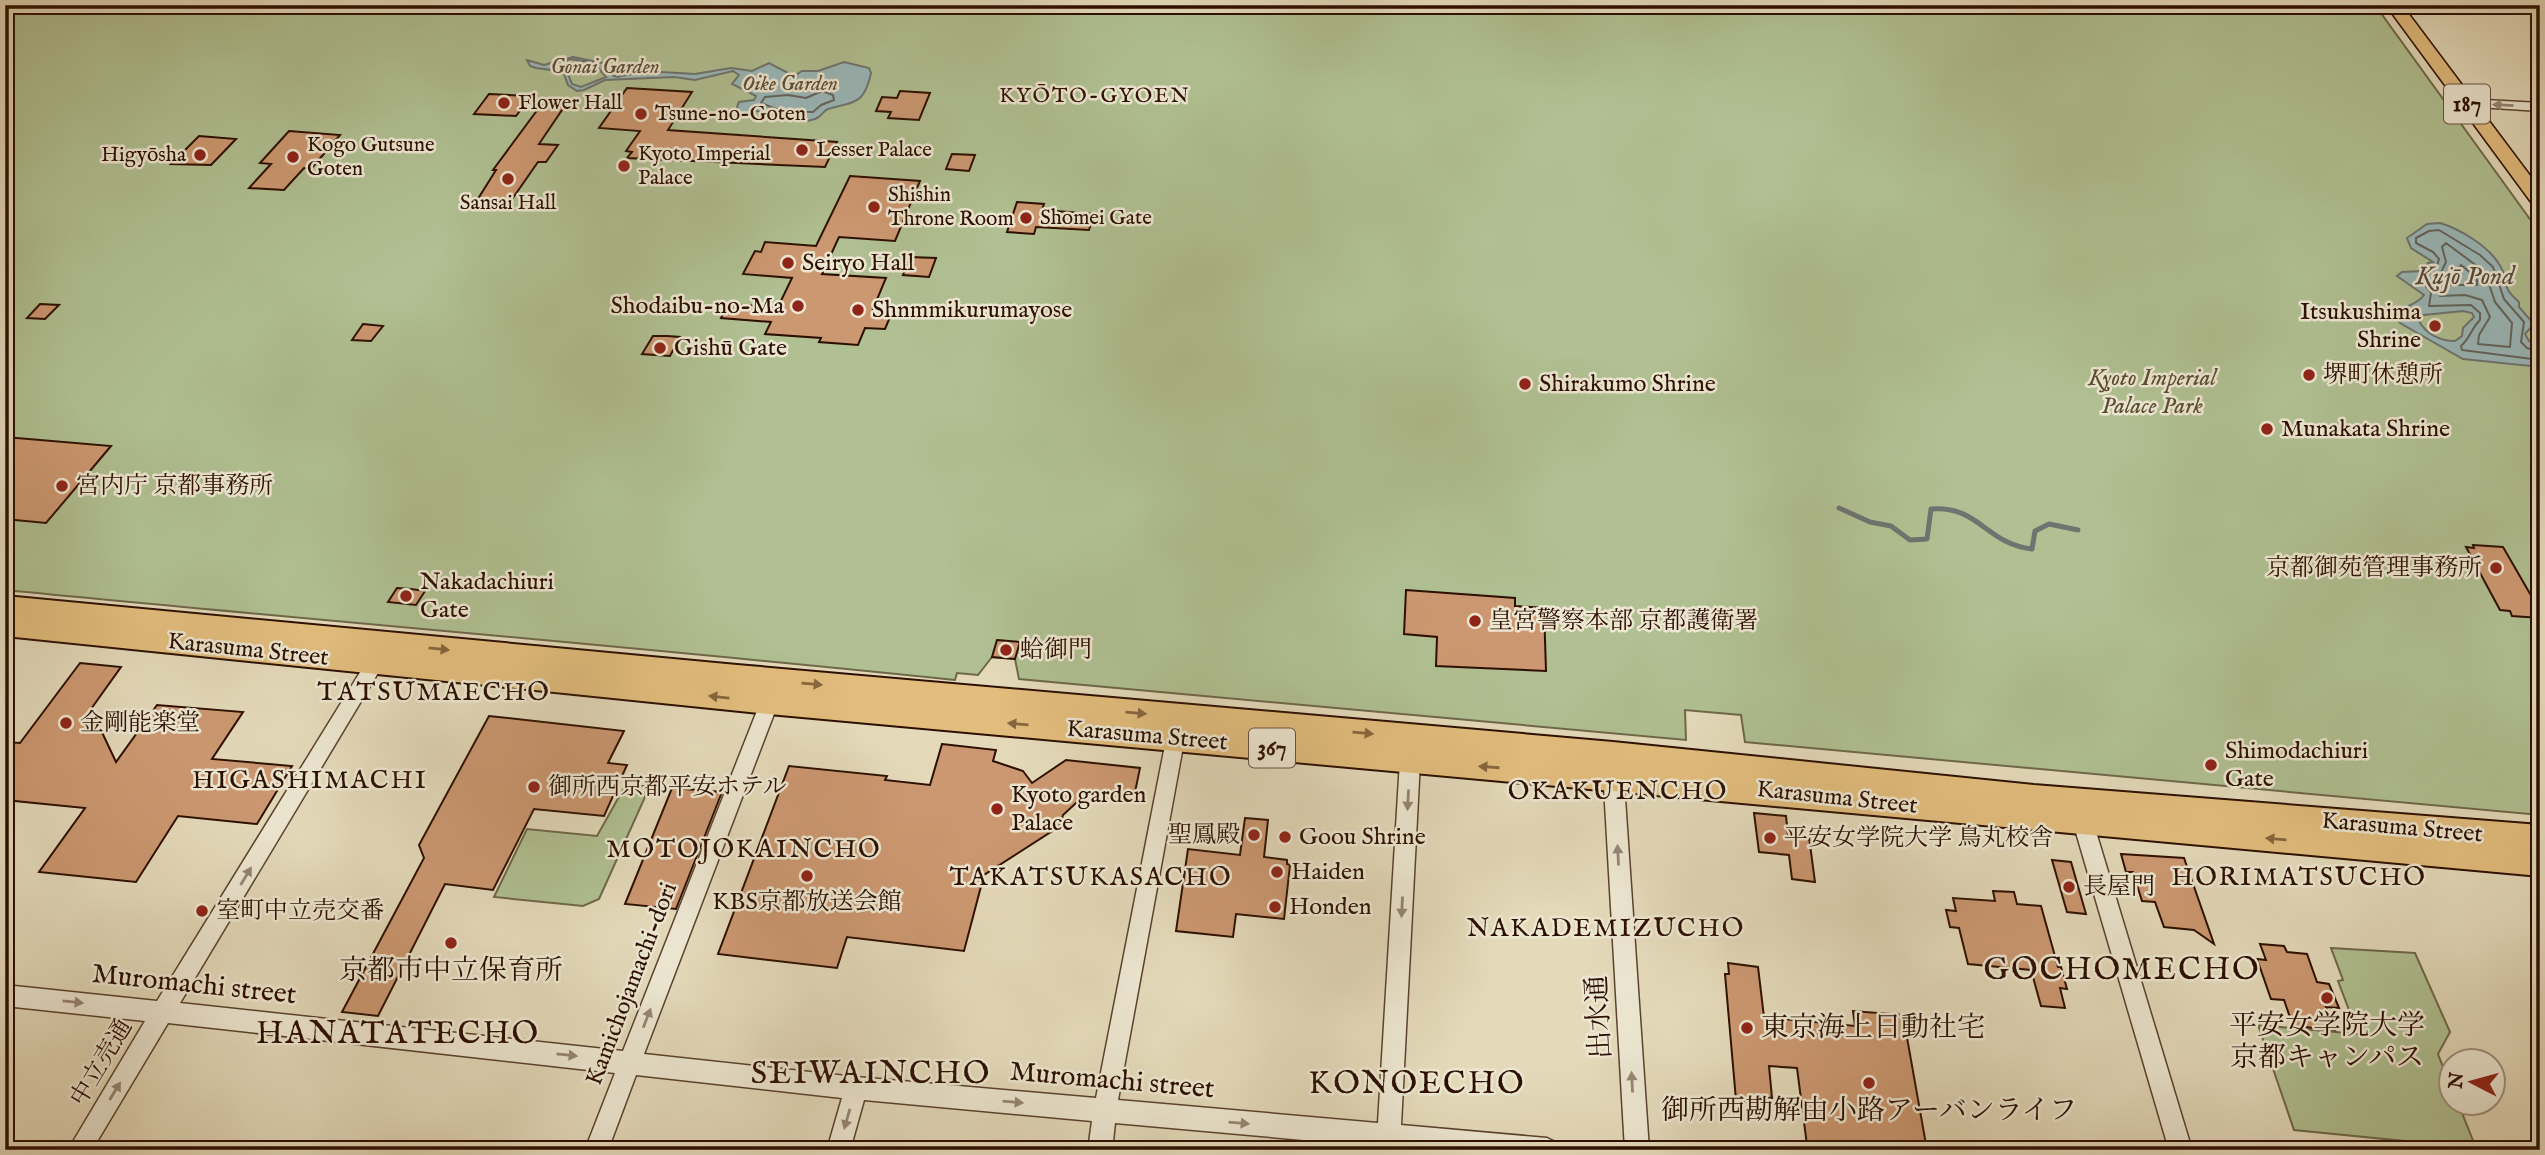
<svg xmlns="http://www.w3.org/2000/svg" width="2545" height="1155" font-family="'IM FELL English','Noto Serif JP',serif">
<rect width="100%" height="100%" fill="#e4daba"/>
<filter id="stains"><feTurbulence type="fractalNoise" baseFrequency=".00286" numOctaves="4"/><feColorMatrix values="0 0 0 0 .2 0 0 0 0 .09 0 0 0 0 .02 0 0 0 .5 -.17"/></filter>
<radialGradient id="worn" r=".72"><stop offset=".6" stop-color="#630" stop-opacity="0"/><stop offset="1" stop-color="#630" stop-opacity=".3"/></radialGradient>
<g fill="#b0c092" stroke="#6e6849" stroke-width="2">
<path d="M5 5H2375L2540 233V815L1745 742 1741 715 1685 710 1686 740 1019 679 1015 659 992 657 978 675 957 673 955 680C639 647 322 621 5 590Z"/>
<polygon points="625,786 650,786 599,899 583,906 494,897 527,829 597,836"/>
<polygon points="2331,948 2415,953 2450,1032 2438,1054 2450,1085 2450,1102 2458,1103 2476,1148 2294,1130 2258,1025 2369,1035 2367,1032 2357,1031 2338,981 2343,980"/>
</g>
<g fill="#9ab8ba" stroke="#6e7470" stroke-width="2" fill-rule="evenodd">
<path d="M573 57 603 63 607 73 617 77 644 71 695 74 731 68 752 71 769 63 794 76 802 71H818L844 62 869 68 871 73C864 105 855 101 828 109 823 111 821 117 815 119 797 126 771 116 754 110L744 114 740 113 737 107 739 102 754 100 756 96 732 84 739 75 733 71 695 80 674 77 605 80 584 90 577 91 568 85 564 74 558 71 536 68 530 66 527 60 544 65ZM570 59 594 63 606 77 581 87 572 84 567 72 557 67Z"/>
<path d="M2440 223C2460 229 2488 246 2499 264 2512 284 2498 284 2519 302V307L2534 324 2525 334 2529 341 2540 346V367L2463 359 2400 323 2396 317C2401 305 2417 306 2424 295L2397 276 2402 272 2424 271 2428 263 2433 262 2411 248 2407 238 2427 224ZM2463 311 2472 313 2474 317 2463 328 2462 336 2455 341C2440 341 2426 334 2419 321L2424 315Z"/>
</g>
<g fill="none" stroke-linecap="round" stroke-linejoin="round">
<g stroke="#63645d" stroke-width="2">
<polygon points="822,91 833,95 834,100 821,105 813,112 781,111 761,103 765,97 788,95 806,98"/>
<polygon points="2446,243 2485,272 2495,302 2512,323 2510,347 2478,344 2479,335 2490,317 2482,300 2465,295 2440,296 2436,283 2446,262 2442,247"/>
<polygon points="2461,265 2477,278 2477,285 2450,285"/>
<path d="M2540 352 2527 348 2521 342 2524 322 2504 299 2493 267 2480 255 2439 230 2429 231 2416 238V243L2433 252 2439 259 2437 266 2422 281 2431 293 2429 306 2471 305 2480 313V320C2471 329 2470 338 2461 346L2462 350 2540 360"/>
</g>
<path stroke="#6e7470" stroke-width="5" d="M1839 508 1870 522 1891 526 1910 540 1927 539 1931 509C1979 505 1986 544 2032 549L2035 531 2049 524 2078 530"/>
</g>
<g fill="#cc9871" stroke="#2c0f00" stroke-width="2">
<polygon points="627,88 692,92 668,130 837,142 825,167 627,158 632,152 626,151 640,131 599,128"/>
<polygon points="900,91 930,93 919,120 888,118 891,112 876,111 882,97 897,98"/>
<polygon points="489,94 527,96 524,101 527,101 516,116 474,114"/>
<polygon points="541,105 564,107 539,144 558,145 546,162 538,162 508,205 476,202 496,170 493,170"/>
<polygon points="289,131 340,135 311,169 304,168 284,190 249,188 271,164 260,163"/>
<polygon points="199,136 236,139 211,165 171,164"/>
<polygon points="952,154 975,155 969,171 946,169"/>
<polygon points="850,176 920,181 895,241 839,237 822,274 886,278 873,309 893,310 885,329 865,328 858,345 819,342 821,338 765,334 771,322 721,318 728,304 778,307 792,278 743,274 755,251 761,252 765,242 816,246"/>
<polygon points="1017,202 1044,204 1042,210 1094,214 1089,230 1036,227 1034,234 1007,232"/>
<polygon points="910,257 936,258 929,277 903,275"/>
<polygon points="40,304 59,305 45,319 27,318"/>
<polygon points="363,324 383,326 371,341 352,340"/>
<polygon points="653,336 667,336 680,337 670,356 642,354"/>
<polygon points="5,437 111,446 46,523 5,519"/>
<polygon points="2473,545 2503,547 2540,611 2540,618 2512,616 2510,611 2500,610 2466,547 2474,548"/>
<polygon points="397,588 411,589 425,591 416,605 388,602"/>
<polygon points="1406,590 1515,598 1515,606 1544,608 1546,671 1436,666 1437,637 1404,634"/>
<polygon points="997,640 1020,642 1015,659 992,657"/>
<polygon points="80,663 121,667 91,709 116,762 157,705 243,712 212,759 292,766 257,824 178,816 136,882 39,872 85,808 5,800 5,742 20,743"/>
<polygon points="489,716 624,731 608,763 627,765 604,816 534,809 493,890 445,884 378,1016 342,1012 424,858 419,845"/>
<polygon points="942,744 996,750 993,761 1023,771 1032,783 1066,760 1140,768 1133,802 1089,798 1088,805 1076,803 1063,815 1060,826 984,875 964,951 847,937 837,968 718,954 789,766 887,776 885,780 930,785"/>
<polygon points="672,788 722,792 676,909 625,904"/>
<polygon points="1754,813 1786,816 1788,835 1809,837 1815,882 1792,879 1789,855 1759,852"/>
<polygon points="1245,818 1268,820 1264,857 1287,860 1287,864 1290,865 1284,919 1236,914 1233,937 1176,931 1188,849 1240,855"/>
<polygon points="2121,854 2184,858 2214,944 2194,930 2164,927 2155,902 2142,901 2133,872 2126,872"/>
<polygon points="2052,860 2071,862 2086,914 2067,912"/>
<polygon points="1993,891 2014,892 2017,904 2041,906 2058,967 2061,967 2067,989 2060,988 2065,1008 2041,1006 2031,970 1968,964 1959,928 1950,927 1946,910 1956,911 1953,898 1995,901"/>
<polygon points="2260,944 2284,946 2287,952 2307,954 2317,982 2329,984 2339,1008 2326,1007 2335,1030 2293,1026 2284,1000 2271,999 2257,959 2266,960"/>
<polygon points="1728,963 1758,967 1764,1017 1855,1026 1853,1011 1903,1015 1927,1150 1856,1150 1807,1145 1797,1068 1769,1066 1772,1098 1752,1096 1752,1102 1736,1100 1725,974 1729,974"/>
</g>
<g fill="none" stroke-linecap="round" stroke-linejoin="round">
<g stroke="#5a422e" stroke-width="3">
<g id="minor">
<polygon points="2467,99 2540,103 2540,111 2462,106 2461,103"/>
<polygon points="381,646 387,648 390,653 180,1003 623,1051 764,693 766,687 773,685 780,687 782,693 644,1054 856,1077 1096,1098 1168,730 1170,724 1177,722 1184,724 1186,730 1118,1100 1378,1123 1400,761 1403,755 1410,753 1417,755 1420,761 1401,1125 1547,1138 1555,1142 1558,1150 1416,1150 1115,1123 1112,1150 1088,1150 1092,1121 864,1100 850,1150 827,1150 842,1098 636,1075 608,1150 585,1150 615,1073 168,1023 92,1150 68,1150 145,1021 5,1006 5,985 157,1001 375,648"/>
<polygon points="1613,761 1620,763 1623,769 1649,1150 1625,1150 1603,769 1606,763"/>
<polygon points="2080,803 2087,806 2090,812 2192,1150 2169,1150 2070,812 2073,806"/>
</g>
</g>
<g stroke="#2c0f00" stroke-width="3">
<polygon id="major" points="2386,5 2402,5 2540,189 2540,208 2534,206"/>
</g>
<g stroke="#2c0f00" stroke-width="4">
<polygon id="highway" points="5,596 737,665 1613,742 2034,785 2540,825 2540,876 769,714 5,636"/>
</g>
<use href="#minor" fill="#ede7d2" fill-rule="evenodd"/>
<use href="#major" fill="#e2bd7d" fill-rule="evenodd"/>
<use href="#highway" fill="#e2bd7d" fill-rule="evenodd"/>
</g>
<defs><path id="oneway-solid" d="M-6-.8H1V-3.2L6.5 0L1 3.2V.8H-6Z" transform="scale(1.75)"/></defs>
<g fill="#968674">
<use href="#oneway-solid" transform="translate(2503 105) rotate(-177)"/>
<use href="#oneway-solid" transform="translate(1408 800) rotate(93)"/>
<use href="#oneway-solid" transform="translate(1618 855) rotate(-93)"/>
<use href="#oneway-solid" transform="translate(246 876) rotate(-59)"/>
<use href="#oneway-solid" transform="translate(1402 907) rotate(93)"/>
<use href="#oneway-solid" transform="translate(73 1002) rotate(6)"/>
<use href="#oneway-solid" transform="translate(647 1018) rotate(-69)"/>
<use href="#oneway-solid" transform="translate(567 1055) rotate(6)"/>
<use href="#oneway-solid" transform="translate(1632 1082) rotate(-93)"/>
<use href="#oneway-solid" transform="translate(115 1091) rotate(-59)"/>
<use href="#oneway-solid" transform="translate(1013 1102) rotate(5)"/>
<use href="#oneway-solid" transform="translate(847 1119) rotate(106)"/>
<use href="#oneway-solid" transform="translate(1239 1123) rotate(5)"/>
</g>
<g fill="#87663e">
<use href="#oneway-solid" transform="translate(439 649) rotate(6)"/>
<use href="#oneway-solid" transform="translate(812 684) rotate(5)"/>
<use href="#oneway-solid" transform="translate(719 697) rotate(-174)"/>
<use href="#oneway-solid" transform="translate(1136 713) rotate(5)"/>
<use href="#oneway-solid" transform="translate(1018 724) rotate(-175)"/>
<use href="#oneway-solid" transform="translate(1363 733) rotate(5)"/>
<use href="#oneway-solid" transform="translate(1489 767) rotate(-176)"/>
<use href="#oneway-solid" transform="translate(2276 839) rotate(-175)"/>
</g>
<g fill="#8f2418" stroke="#ede7d2" stroke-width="2.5">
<circle cx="504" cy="103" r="7"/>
<circle cx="641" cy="114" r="7"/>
<circle cx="802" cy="150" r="7"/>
<circle cx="200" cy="155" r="7"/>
<circle cx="293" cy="157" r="7"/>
<circle cx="624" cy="166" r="7"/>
<circle cx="508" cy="179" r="7"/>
<circle cx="874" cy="207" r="7"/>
<circle cx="1026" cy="218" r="7"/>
<circle cx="788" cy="263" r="7"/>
<circle cx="798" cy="306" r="7"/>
<circle cx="858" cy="310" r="7"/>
<circle cx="2435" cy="326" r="7"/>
<circle cx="660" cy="348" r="7"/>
<circle cx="2309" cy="375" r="7"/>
<circle cx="1525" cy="384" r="7"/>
<circle cx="2267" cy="429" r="7"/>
<circle cx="62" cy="486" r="7"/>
<circle cx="2496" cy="568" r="7"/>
<circle cx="406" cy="596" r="7"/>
<circle cx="1475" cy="621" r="7"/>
<circle cx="1006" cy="650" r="7"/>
<circle cx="66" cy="723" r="7"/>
<circle cx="2211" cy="765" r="7"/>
<circle cx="534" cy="787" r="7"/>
<circle cx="997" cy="809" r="7"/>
<circle cx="1254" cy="835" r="7"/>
<circle cx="1285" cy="837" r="7"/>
<circle cx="1770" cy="838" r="7"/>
<circle cx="1277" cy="872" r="7"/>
<circle cx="807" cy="876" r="7"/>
<circle cx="2069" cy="887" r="7"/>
<circle cx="1275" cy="907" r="7"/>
<circle cx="202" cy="911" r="7"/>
<circle cx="451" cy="943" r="7"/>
<circle cx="2327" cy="998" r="7"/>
<circle cx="1747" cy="1028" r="7"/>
<circle cx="1869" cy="1083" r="7"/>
</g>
<g text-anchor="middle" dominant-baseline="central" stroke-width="5" stroke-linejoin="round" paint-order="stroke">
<g font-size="21" font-style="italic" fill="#5a4d33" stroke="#ede7d2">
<text x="605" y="67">Gonai Garden</text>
<text x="790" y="84">Oike Garden</text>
</g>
<g font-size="21" letter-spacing="2" fill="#2c0f00" stroke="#ede7d2">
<text x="1095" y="96">KYŌTO-GYOEN</text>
</g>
<g font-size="21" fill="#2c0f00" stroke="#ede7d2" text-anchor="start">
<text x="518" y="103">Flower Hall</text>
<text x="655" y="114">Tsune-no-Goten</text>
<text x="307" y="145">Kogo Gutsune<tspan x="307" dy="24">Goten</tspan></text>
<text x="816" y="150">Lesser Palace</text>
<text x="638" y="154">Kyoto Imperial<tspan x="638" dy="24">Palace</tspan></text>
<text x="186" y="155" text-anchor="end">Higyōsha</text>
<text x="888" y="195">Shishin<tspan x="888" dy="24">Throne Room</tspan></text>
<text x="508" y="203" text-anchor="middle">Sansai Hall</text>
<text x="1040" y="218">Shomei Gate</text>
</g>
<g fill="#ede7d2" stroke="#66503f" stroke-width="2">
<rect x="2444" y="84.5" width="46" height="39" rx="5"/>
<rect x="1249" y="728.5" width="46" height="39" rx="5"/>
</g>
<g font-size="23" font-weight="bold" fill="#2c0f00">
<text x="2467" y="104">187</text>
<text x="1272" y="748">367</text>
</g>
<g font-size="24" fill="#2c0f00" stroke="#ede7d2" text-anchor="start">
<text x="802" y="263">Seiryo Hall</text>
<text x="784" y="306" text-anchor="end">Shodaibu-no-Ma</text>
<text x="872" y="310">Shnmmikurumayose</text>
<text x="2421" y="312" text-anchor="end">Itsukushima<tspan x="2421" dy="28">Shrine</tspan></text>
<text x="674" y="348">Gishū Gate</text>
<text x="2323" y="375">堺町休憩所</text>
<text x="1539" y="384">Shirakumo Shrine</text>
<text x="2281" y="429">Munakata Shrine</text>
<text x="76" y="486">宮内庁 京都事務所</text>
<text x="2482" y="568" text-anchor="end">京都御苑管理事務所</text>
<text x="420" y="582">Nakadachiuri<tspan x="420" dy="28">Gate</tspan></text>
<text x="1489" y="621">皇宮警察本部 京都護衛署</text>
<text x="1020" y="650">蛤御門</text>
<text x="80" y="723">金剛能楽堂</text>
<text x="2225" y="751">Shimodachiuri<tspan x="2225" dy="28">Gate</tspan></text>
<text x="548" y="787">御所西京都平安ホテル</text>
<text x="1011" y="795">Kyoto garden<tspan x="1011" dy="28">Palace</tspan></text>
<text x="1240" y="835" text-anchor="end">聖鳳殿</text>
<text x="1299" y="837">Goou Shrine</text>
<text x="1784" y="838">平安女学院大学 鳥丸校舎</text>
<text x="1291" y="872">Haiden</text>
<text x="2083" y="887">長屋門</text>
<text x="807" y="902" text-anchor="middle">KBS京都放送会館</text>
<text x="1289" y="907">Honden</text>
<text x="216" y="911">室町中立売交番</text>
</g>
<g font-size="24" font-style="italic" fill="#5a4d33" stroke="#ede7d2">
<text x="2152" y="378">Kyoto Imperial<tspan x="2152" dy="28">Palace Park</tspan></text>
</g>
<g font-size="24" fill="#2c0f00" stroke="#ede7d2">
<text transform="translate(248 650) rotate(6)">Karasuma Street</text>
<text transform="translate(1147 736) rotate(5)">Karasuma Street</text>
<text transform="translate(1837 798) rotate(6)">Karasuma Street</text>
<text transform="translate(2402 828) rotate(5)">Karasuma Street</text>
<text transform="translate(632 984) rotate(-69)">Kamichojamachi-dori</text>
<text transform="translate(102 1063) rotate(-59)">中立売通</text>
</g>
<g font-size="26" font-style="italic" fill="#524a41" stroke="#ede7d2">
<text x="2465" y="276">Kujō Pond</text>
</g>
<g font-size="26" letter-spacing="2" fill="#2c0f00" stroke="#ede7d2">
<text x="434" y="692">TATSUMAECHO</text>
<text x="310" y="780">HIGASHIMACHI</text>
<text x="1618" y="791">OKAKUENCHO</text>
<text x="744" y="849">MOTOJOKAINCHO</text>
<text x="1091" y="877">TAKATSUKASACHO</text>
<text x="2299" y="877">HORIMATSUCHO</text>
<text x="1606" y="928">NAKADEMIZUCHO</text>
</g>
<g font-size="28" fill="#2c0f00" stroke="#ede7d2">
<text x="451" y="971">京都市中立保育所</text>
<text x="2327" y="1026">平安女学院大学<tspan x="2327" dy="32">京都キャンパス</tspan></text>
<text x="1761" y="1028" text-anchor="start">東京海上日動社宅</text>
<text x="1869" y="1111">御所西勘解由小路アーバンライフ</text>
</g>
<g font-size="28" fill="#2c0f00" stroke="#ede7d2">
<text transform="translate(194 985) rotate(6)">Muromachi street</text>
<text transform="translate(1600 1017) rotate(-93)">出水通</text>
<text transform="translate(1112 1081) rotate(5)">Muromachi street</text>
</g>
<g font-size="32" letter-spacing="2" fill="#2c0f00" stroke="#ede7d2">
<text x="2122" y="970">GOCHOMECHO</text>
<text x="398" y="1034">HANATATECHO</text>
<text x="871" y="1074">SEIWAINCHO</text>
<text x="1417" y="1084">KONOECHO</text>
</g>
</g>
<rect width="2545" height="1155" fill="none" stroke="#e4daba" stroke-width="28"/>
<rect x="7" y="7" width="2531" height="1141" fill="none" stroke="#2c0f00" stroke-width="3.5"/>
<rect x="14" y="14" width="2517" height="1127" fill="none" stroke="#2c0f00" stroke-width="2"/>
<g transform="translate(2472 1082) rotate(276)"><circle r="33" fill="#ede7d2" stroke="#a0917e" stroke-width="2"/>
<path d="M0-5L12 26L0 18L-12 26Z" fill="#8f2418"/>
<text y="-10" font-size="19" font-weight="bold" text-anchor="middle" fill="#2c0f00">N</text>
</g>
<rect width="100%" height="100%" filter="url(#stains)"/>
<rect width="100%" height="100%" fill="url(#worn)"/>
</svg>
